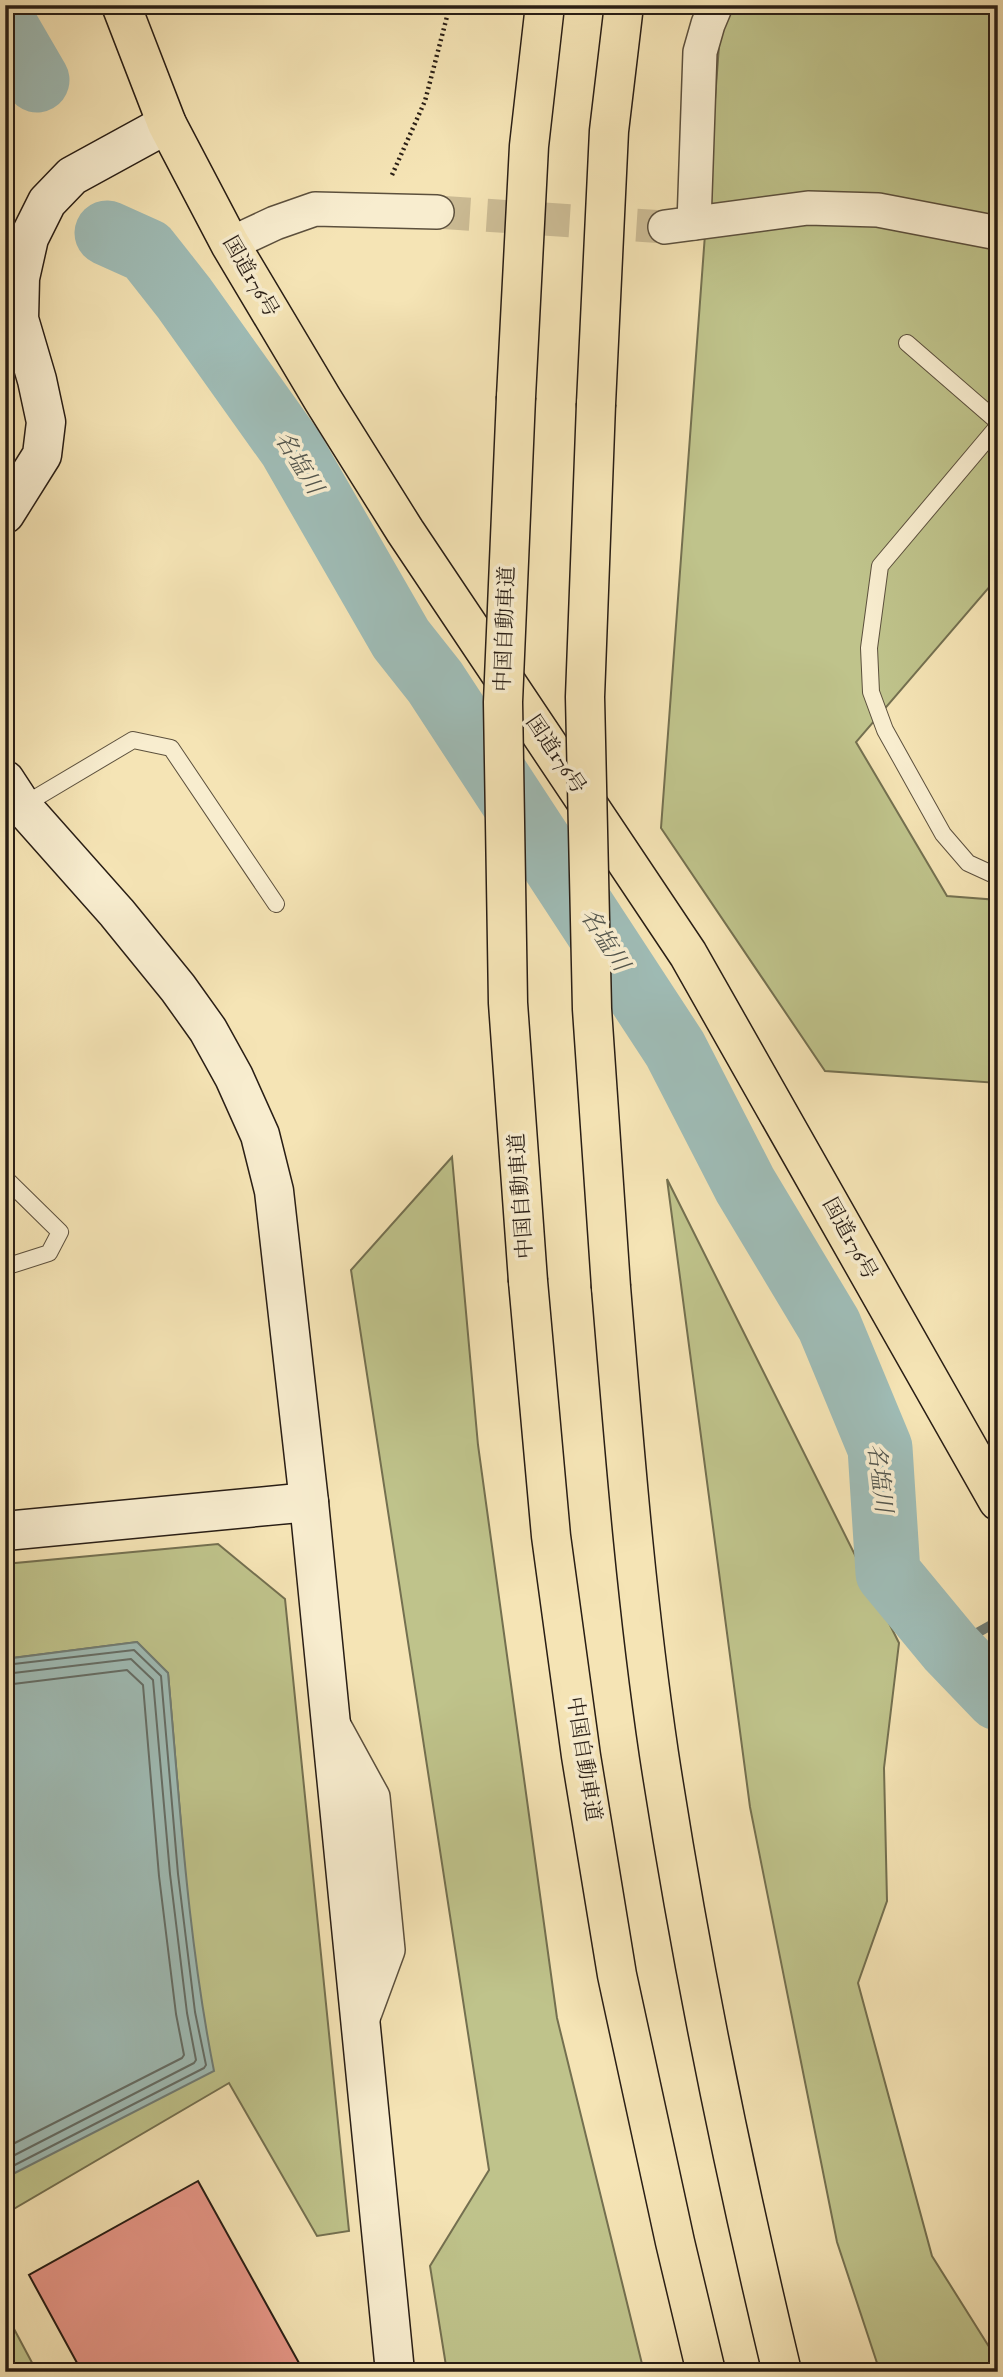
<svg xmlns="http://www.w3.org/2000/svg" width="1003" height="2377" font-family="'IM FELL English','Noto Serif JP',serif">
<rect width="100%" height="100%" fill="#f5e4b5"/>
<filter id="stains"><feTurbulence type="fractalNoise" baseFrequency=".00286" numOctaves="4"/><feColorMatrix values="0 0 0 0 .2 0 0 0 0 .09 0 0 0 0 .02 0 0 0 .5 -.17"/></filter>
<radialGradient id="worn" r=".72"><stop offset=".6" stop-color="#630" stop-opacity="0"/><stop offset="1" stop-color="#630" stop-opacity=".3"/></radialGradient>
<g fill="#bfc38b" stroke="#747050" stroke-width="2">
<polygon points="722,5 998,5 998,577 856,742 947,896 998,900 998,1083 825,1071 661,828"/>
<polygon points="452,1157 478,1445 557,2018 644,2372 447,2372 430,2266 489,2170 351,1270"/>
<polygon points="667,1179 899,1643 884,1768 887,1901 858,1983 932,2256 998,2361 998,2372 880,2372 837,2242 750,1807"/>
<polygon points="218,1544 285,1599 349,2231 317,2236 229,2083 5,2214 5,1688 185,1872 168,1673 137,1642 5,1659 5,1564"/>
<polygon points="5,2312 37,2372 5,2372"/>
</g>
<path fill="#9fbcb6" stroke="#707d76" stroke-width="2" d="M137 1642 168 1673C180 1806 188 1940 214 2071L5 2178V1659Z"/>
<g fill="none" stroke-linecap="round" stroke-linejoin="round">
<g stroke="#646d66" stroke-width="2">
<polyline points="5,1665 134,1650 161,1676 178,1874 195,2012 206,2065 204,2068 5,2170"/>
<polyline points="5,1674 131,1659 153,1680 170,1874 187,2013 196,2060 194,2063 5,2160"/>
<polyline points="5,1685 127,1670 143,1685 159,1876 176,2014 184,2055 182,2058 5,2148"/>
</g>
<polyline stroke="#707d76" stroke-width="10" points="950,1648 993,1624"/>
<g stroke="#9fbcb6" stroke-width="65">
<polyline points="5,25 37,80"/>
<polyline points="107,233 147,251 184,298 291,448 401,639 435,682 675,1049 745,1185 829,1325 880,1448 888,1573 950,1648 998,1698"/>
</g>
</g>
<polygon fill="#e69687" stroke="#291e15" stroke-width="2" points="198,2181 304,2372 82,2372 29,2275"/>
<g fill="none" stroke-linecap="round" stroke-linejoin="round">
<polyline stroke="#ccbc95" stroke-width="33" stroke-dasharray="33 17" stroke-linecap="butt" points="437,212 665,227"/>
<g stroke="#5c503d" stroke-width="18">
<g id="lane">
<polyline points="907,343 998,422"/>
<polyline points="998,426 880,566 869,648 871,692 885,730 943,834 968,863 992,874 998,875"/>
<polyline points="22,806 133,740 171,748 276,904"/>
<polyline points="5,1178 60,1232 49,1253 5,1267"/>
</g>
</g>
<g stroke="#5c503d" stroke-width="36">
<g id="street">
<polyline points="694,223 700,52 708,24 716,5"/>
<polyline points="665,227 808,208 878,210 998,233"/>
<polyline points="230,244 275,223 315,209 437,212"/>
<polyline points="333,1724 373,1797 388,1950 360,2026"/>
</g>
</g>
<g stroke="#291e15" stroke-width="41">
<g id="secondary">
<polyline points="5,514 42,455 46,422 37,380 19,319 20,278 29,238 47,202 72,176 167,124"/>
<polyline points="5,780 22,806 117,913 178,988 208,1030 234,1077 260,1135 274,1191 309,1502 395,2372"/>
<polyline points="5,1531 309,1502"/>
</g>
</g>
<g stroke="#291e15" stroke-width="41">
<g id="highway">
<polyline points="121,5 167,124 230,244 323,400 405,531 688,954 998,1501"/>
<polyline points="516,397 529,146 545,5"/>
<polyline points="596,404 609,131 624,5"/>
<polyline points="528,1281 551,1536 581,1756 617,1975 675,2242 706,2372"/>
<path d="M611 1287C624 1443 636 1599 659 1754 691 1962 733 2168 782 2372"/>
</g>
</g>
<polyline stroke="#291e15" stroke-width="4.5" stroke-dasharray="2 3.5" stroke-linecap="butt" points="392,175 425,101 450,5"/>
<use href="#lane" stroke="#f8edcf" stroke-width="16"/>
<use href="#street" stroke="#f8edcf" stroke-width="33"/>
<use href="#secondary" stroke="#f8edcf" stroke-width="38"/>
<use href="#highway" stroke="#f5e4b5" stroke-width="38"/>
<g stroke="#291e15" stroke-width="41" stroke-linecap="butt">
<g id="highway-bridge">
<polyline points="516,397 503,702 508,1003 528,1281"/>
<polyline points="596,404 585,697 592,1009 611,1287"/>
</g>
</g>
<use href="#highway-bridge" stroke="#f5e4b5" stroke-width="38"/>
</g>
<g text-anchor="middle" dominant-baseline="central" stroke-width="7" stroke-linejoin="round" paint-order="stroke">
<g font-size="21" fill="#291e15" stroke="#f8edcf">
<text transform="translate(250 277) rotate(60)">国道176号</text>
<text transform="translate(506 629) rotate(-88)">中国自動車道</text>
<text transform="translate(555 755) rotate(56)">国道176号</text>
<text transform="translate(522 1196) rotate(-94)">中国自動車道</text>
<text transform="translate(849 1239) rotate(61)">国道176号</text>
<text transform="translate(583 1759) rotate(81)">中国自動車道</text>
</g>
<g font-size="23" font-style="italic" fill="#52554d" stroke="#f8edcf">
<text transform="translate(298 463) rotate(58)">名塩川</text>
<text transform="translate(604 940) rotate(57)">名塩川</text>
<text transform="translate(879 1478) rotate(83)">名塩川</text>
</g>
</g>
<rect width="1003" height="2377" fill="none" stroke="#f5e4b5" stroke-width="28"/>
<rect x="7" y="7" width="989" height="2363" fill="none" stroke="#291e15" stroke-width="3.5"/>
<rect x="14" y="14" width="975" height="2349" fill="none" stroke="#291e15" stroke-width="2"/>
<rect width="100%" height="100%" filter="url(#stains)"/>
<rect width="100%" height="100%" fill="url(#worn)"/>
</svg>
